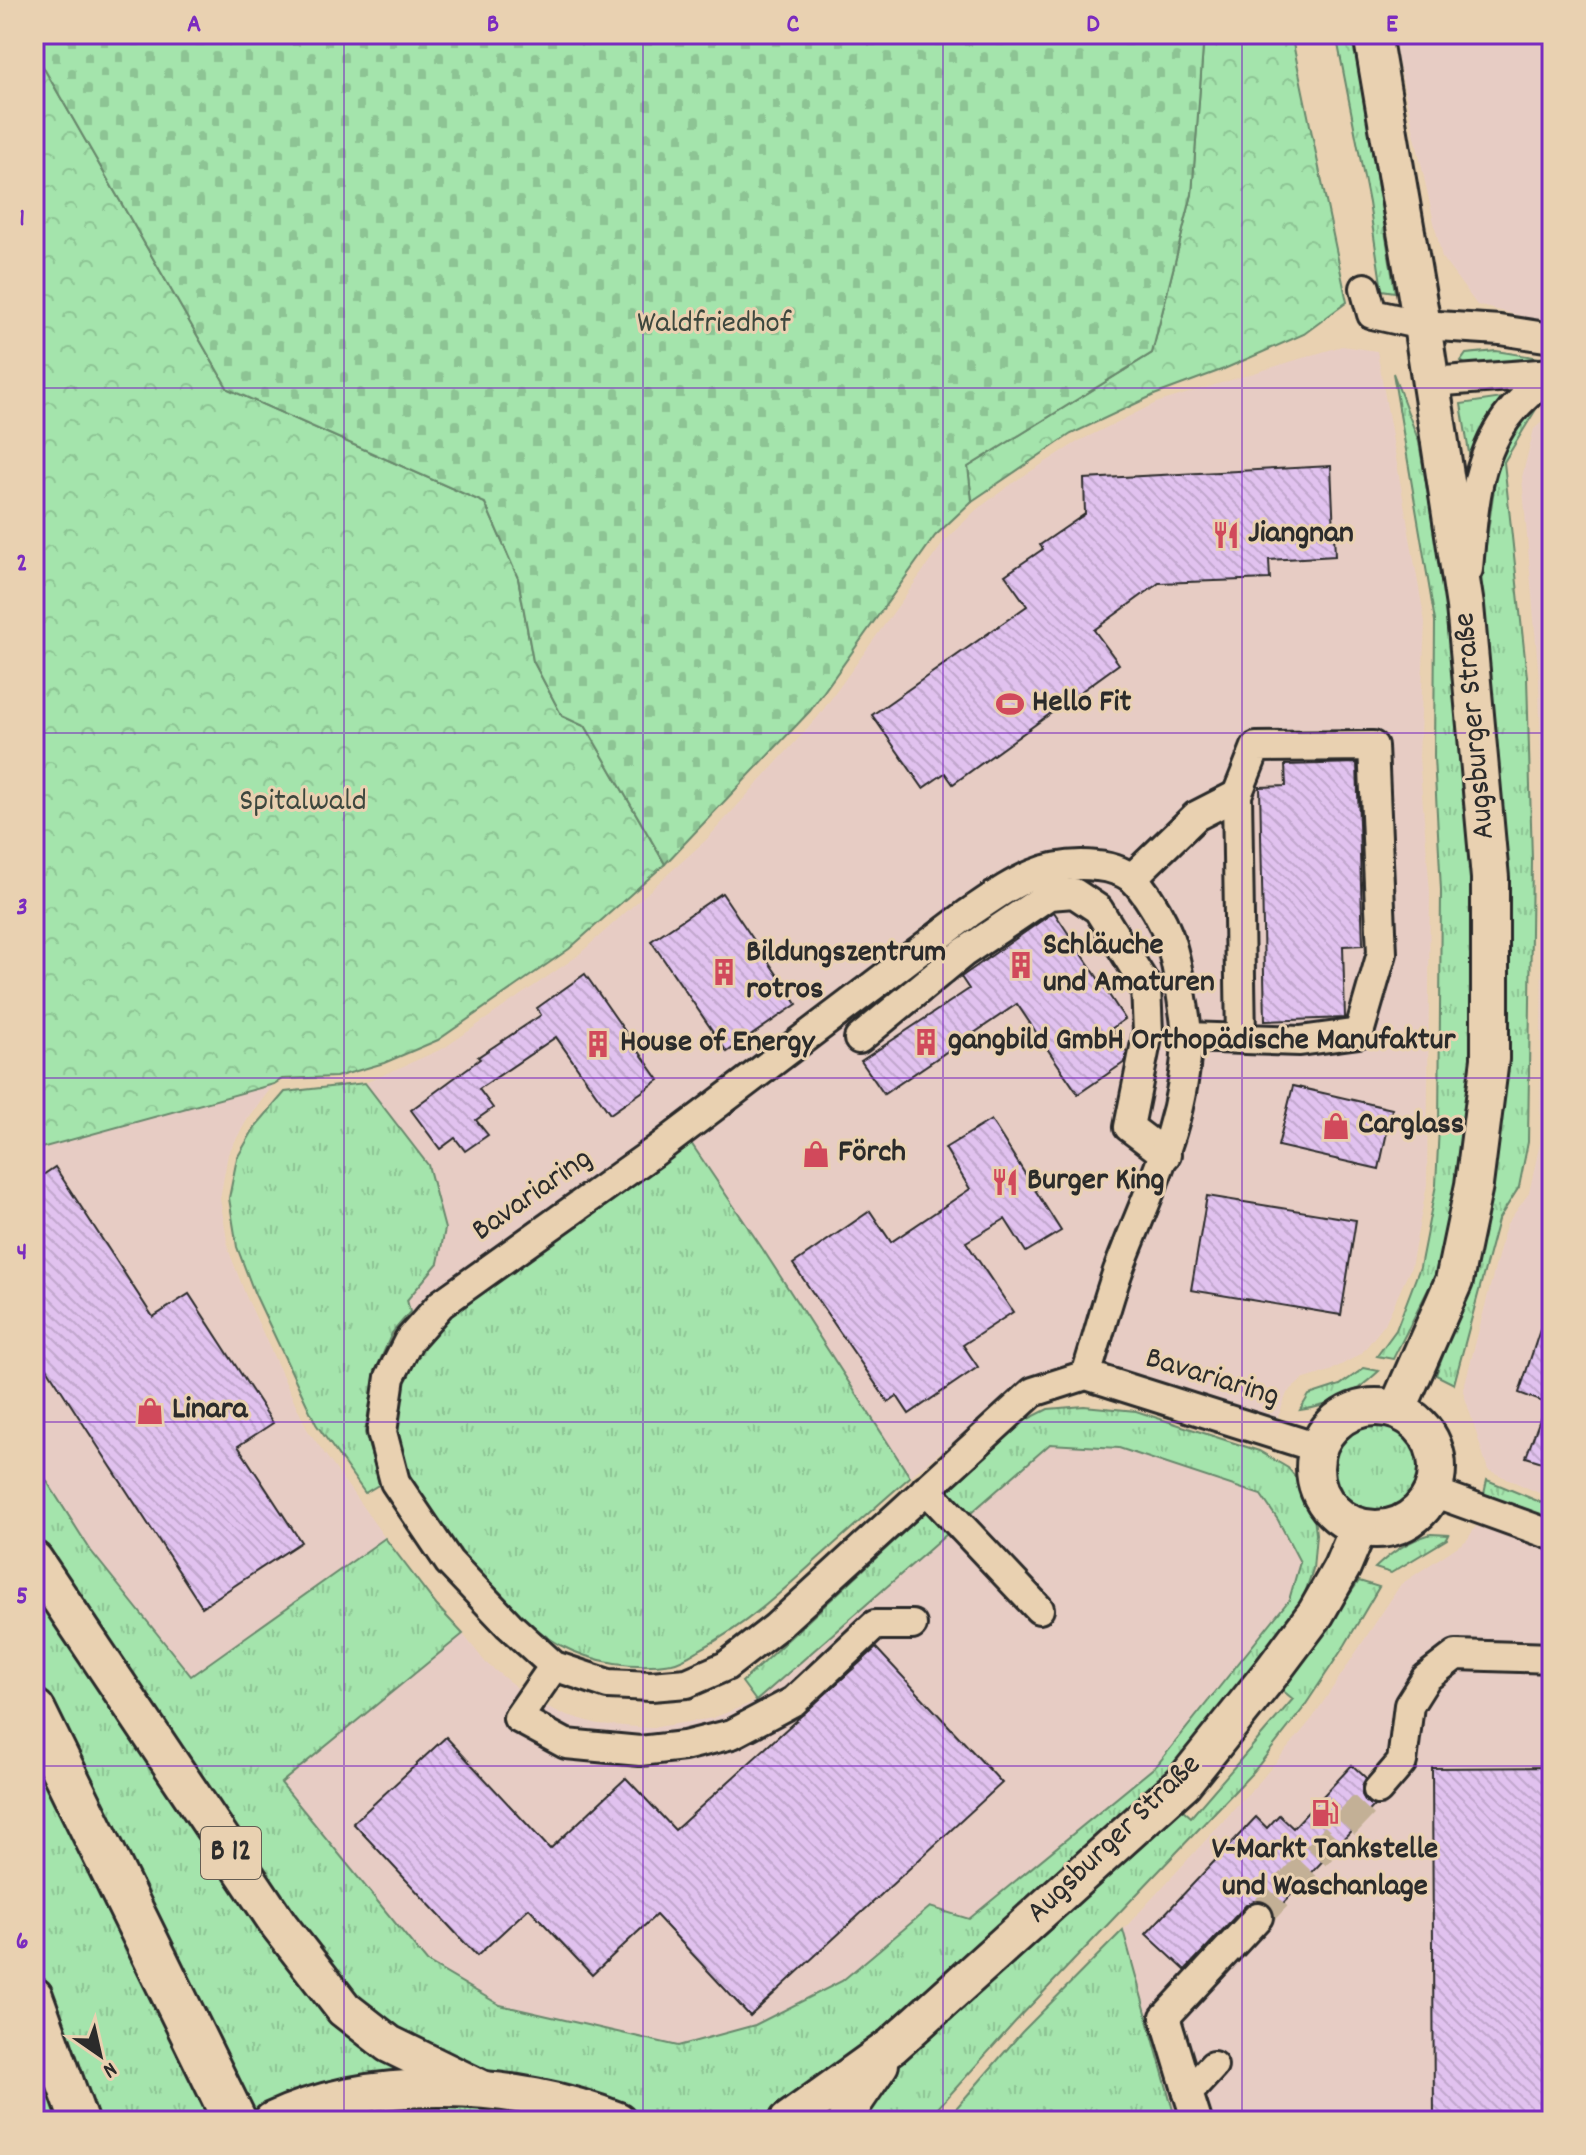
<svg xmlns="http://www.w3.org/2000/svg" width="1586" height="2155" font-family="Dekko,sans-serif">
<defs>
<pattern id="grass-tufts" width="24" height="20" patternUnits="userSpaceOnUse" patternTransform="scale(2)"><rect width="24" height="20" fill="#a4e4ac"/><path d="M3 7l-1-3M5 7V3M7 7l1-3M15 17l-1-3M17 17v-4M19 17l1-3" fill="none" stroke="#8dc494"/></pattern>
<pattern id="forest-crowns" width="20" height="18" patternUnits="userSpaceOnUse" patternTransform="scale(2)"><rect width="20" height="18" fill="#a4e4ac"/><path d="M2 6a3 3 0 1 1 6 0M12 15a3 3 0 1 1 6 0" fill="none" stroke="#8dc494"/></pattern>
<pattern id="cemetery-stones" width="16" height="16" patternUnits="userSpaceOnUse" patternTransform="scale(2)"><rect width="16" height="16" fill="#a4e4ac"/><path d="M2 7V4a2 2 0 0 1 4 0v3zM10 15v-3a2 2 0 0 1 4 0v3z" fill="#8dc494"/></pattern>
<pattern id="building-back-hatch" width="6" height="6" patternUnits="userSpaceOnUse" patternTransform="scale(2)"><rect width="6" height="6" fill="#e1c2ef"/><path d="M-1 5l2 2M0 0l6 6M5-1l2 2" fill="none" stroke="#c1a7cd"/></pattern>
</defs>
<rect width="100%" height="100%" fill="#e9d1b1"/>
<filter id="ink" filterUnits="userSpaceOnUse"><feTurbulence type="fractalNoise" baseFrequency=".0125" numOctaves="2"/><feDisplacementMap in="SourceGraphic" scale="16" xChannelSelector="R" yChannelSelector="G"/><feConvolveMatrix kernelMatrix="1 2 1 2 8 2 1 2 1" color-interpolation-filters="sRGB"/></filter>
<g filter="url(#ink)">
<g fill="#e7ccc4">
<polygon points="1392,34 1552,34 1552,324 1477,305 1442,258"/>
<polygon points="1342,346 1377,351 1425,622 1419,757 1430,892 1427,1185 1411,1267 1385,1324 1361,1354 1330,1371 1302,1380 1287,1393 1276,1423 1094,1362 1025,1383 910,1477 762,1248 689,1140 427,1336 410,1312 407,1300 438,1263 428,1165 365,1083 444,1048 576,957 706,840 818,717 944,542 976,510 1017,480 1079,441 1156,403"/>
<polygon points="1552,413 1552,1499 1488,1470 1463,1391 1506,1225 1529,1193 1540,1143 1543,858 1539,679 1522,477 1534,429"/>
<polygon points="274,1084 247,1120 228,1154 220,1199 229,1251 246,1296 307,1429 385,1538 191,1676 91,1551 34,1461 34,1150"/>
<polygon points="1050,1444 1119,1448 1261,1495 1278,1520 1300,1562 1289,1600 1157,1765 969,1919 930,1908 842,1981 755,2025 678,2046 500,2005 427,1962 281,1783 463,1634 486,1663 521,1691 557,1712 598,1724 651,1728 713,1718 756,1701"/>
<polygon points="1476,1526 1552,1550 1552,2121 1176,2121 1123,1930 1261,1780 1312,1719 1401,1584 1467,1540"/>
</g>
<g fill="url(#grass-tufts)" stroke="#68886c" stroke-width="2">
<polygon points="1336,34 1353,34 1395,292 1382,290 1369,203"/>
<polygon points="1496,351 1552,360 1473,370 1461,361 1466,354"/>
<polygon points="1393,373 1419,442 1448,612 1471,881 1475,1057 1462,1181 1437,1272 1393,1359 1377,1356 1396,1330 1420,1267 1436,1185 1439,1127 1441,890 1434,757 1435,621"/>
<polygon points="1502,398 1485,421 1470,459 1461,404"/>
<polygon points="1538,406 1504,462 1527,677 1532,860 1528,1142 1519,1187 1498,1220 1454,1384 1436,1375 1468,1286 1488,1186 1478,603 1498,459 1518,421"/>
<polygon points="365,1083 428,1165 445,1229 438,1263 407,1300 410,1312 392,1333 375,1372 365,1433 380,1484 365,1493 316,1424 254,1292 237,1247 229,1198 237,1158 255,1127 285,1092"/>
<path d="M689 1140 762 1248 910 1477C881 1502 852 1528 823 1554 784 1590 747 1625 699 1650 691 1655 682 1661 672 1663 635 1669 594 1663 560 1645 506 1615 396 1491 396 1427 396 1382 420 1348 447 1314Z"/>
<path d="M1364 1368 1379 1371C1352 1396 1336 1405 1300 1410L1309 1395 1340 1385Z"/>
<polygon points="1084,1406 1136,1411 1259,1451 1288,1468 1300,1482 1313,1508 1316,1534 1313,1569 1300,1608 1172,1774 884,2037 767,2121 657,2121 592,2095 485,2072 405,2037 354,2000 293,1919 34,1530 34,1461 91,1551 191,1676 385,1538 437,1606 463,1634 281,1783 427,1962 500,2005 678,2046 755,2025 842,1981 930,1907 969,1919 1157,1765 1289,1600 1300,1562 1278,1520 1261,1495 1119,1448 1050,1444 756,1701 742,1682 1024,1421 1048,1409"/>
<circle cx="1375" cy="1467" r="44"/>
<polygon points="1487,1480 1552,1507 1552,1520 1484,1494"/>
<path d="M1431 1534 1449 1535 1447 1539 1391 1573 1375 1568C1392 1552 1408 1541 1431 1534Z"/>
<polygon points="1359,1581 1379,1587 1345,1645 1302,1710 1254,1771 1015,2022 937,2109 930,2121 859,2121 866,2106 905,2054 1182,1809 1191,1817 1293,1699 1282,1690"/>
<polygon points="34,1587 269,1930 433,2078 281,2104 252,2115 223,2048 34,1679"/>
<polygon points="34,1751 218,2121 90,2121 34,1971"/>
<polygon points="1123,1930 1176,2121 945,2121 1022,2032"/>
<polygon points="34,2026 68,2121 34,2121"/>
<polygon points="481,2104 571,2121 316,2121 387,2106"/>
</g>
<g fill="url(#forest-crowns)" stroke="#68886c" stroke-width="2">
<polygon points="1204,34 1291,34 1347,302 1304,334 1224,369 1154,395 1071,434 972,501 968,467 1152,353 1192,194"/>
<polygon points="34,51 228,389 485,503 518,578 533,661 562,716 586,727 665,864 569,949 438,1040 384,1063 336,1077 282,1079 274,1084 34,1150"/>
</g>
<polygon fill="url(#cemetery-stones)" stroke="#68886c" stroke-width="2" points="34,34 1204,34 1192,194 1152,353 968,467 972,501 935,536 810,711 665,864 586,727 562,716 533,661 518,578 485,503 228,389 34,51"/>
<g fill="url(#building-back-hatch)" stroke="#2b2b2b" stroke-width="2">
<polygon points="1331,466 1335,556 1269,560 1270,579 1159,583 1094,630 1119,664 953,784 945,773 923,788 872,715 1027,606 1005,575 1043,549 1040,545 1085,514 1084,479"/>
<polygon points="1357,763 1363,945 1343,946 1345,1018 1265,1021 1260,787 1286,786 1285,765"/>
<polygon points="722,893 797,1004 727,1052 651,941"/>
<polygon points="1054,912 1125,1019 1111,1029 1127,1052 1125,1062 1078,1094 1017,1004 884,1094 861,1061 969,989 961,977"/>
<polygon points="585,974 659,1080 610,1114 556,1037 479,1089 493,1108 476,1120 488,1135 465,1151 455,1138 440,1149 411,1110 480,1059 478,1057 541,1015 537,1008"/>
<polygon points="1293,1086 1392,1109 1379,1169 1278,1146"/>
<polygon points="991,1120 1061,1231 1026,1252 1005,1219 966,1242 1013,1312 963,1345 978,1367 909,1414 897,1396 888,1402 793,1264 870,1211 891,1242 970,1189 945,1148"/>
<polygon points="55,1167 153,1317 189,1294 273,1423 238,1446 301,1542 202,1607 34,1348 34,1181"/>
<polygon points="1207,1196 1356,1220 1341,1315 1191,1290"/>
<polygon points="1548,1306 1552,1307 1552,1465 1526,1457 1546,1403 1519,1393"/>
<polygon points="876,1648 1002,1783 750,2016 656,1915 592,1975 529,1908 477,1956 353,1823 446,1737 550,1849 626,1778 675,1830"/>
<polygon points="1352,1765 1366,1778 1362,1786 1362,1795 1366,1802 1374,1806 1274,1913 1270,1905 1263,1901 1254,1901 1246,1905 1185,1970 1146,1934 1256,1817 1267,1828 1279,1815 1293,1828"/>
<polygon points="1552,1767 1552,2121 1434,2121 1432,1768"/>
</g>
<g fill="none" stroke-linecap="round" stroke-linejoin="round">
<polyline stroke="#c3b096" stroke-width="28" stroke-dasharray="28 14" stroke-linecap="butt" points="1258,1917 1378,1790"/>
<g stroke="#2b2b2b" stroke-width="34">
<g id="minor">
<polyline points="1365,288 1372,314 1422,325 1500,330 1552,338"/>
<polyline points="1431,382 1552,373"/>
<path d="M1468 569C1473 514 1474 456 1512 411 1523 397 1539 385 1552 373"/>
<polyline points="1133,877 1196,816 1237,795"/>
<polyline points="1187,1037 1300,1041 1359,1033 1382,953 1373,746 1256,747 1237,795 1241,1039"/>
<polyline points="859,1039 963,953 1049,895 1074,893 1098,909 1146,986 1148,1032 1129,1127 1166,1155"/>
<path d="M1086 1375C1097 1341 1106 1305 1118 1271 1147 1193 1185 1125 1187 1039 1187 1023 1183 1006 1181 991 1174 947 1167 921 1139 885 1129 873 1112 867 1097 866 1043 860 1012 884 969 913L654 1152 441 1304 409 1340 390 1377 382 1432 395 1482 449 1562 509 1625 554 1666 608 1684 651 1686 687 1683 726 1666 775 1628 1033 1392 1086 1375 1318 1448"/>
<polyline points="926,1489 1039,1609"/>
<polyline points="1433,1492 1552,1535"/>
<polyline points="554,1666 518,1718 566,1744 640,1751 684,1746 732,1734 794,1701 875,1625 912,1625"/>
<polyline points="1378,1790 1402,1762 1409,1705 1426,1678 1456,1655 1552,1658"/>
<polyline points="1188,2093 1165,2017 1258,1917"/>
<polyline points="1197,2121 1188,2093 1213,2066"/>
</g>
</g>
<g stroke="#2b2b2b" stroke-width="42">
<g id="major">
<polyline points="1372,34 1422,325 1465,606 1490,878 1490,1059 1474,1185 1454,1281 1397,1410"/>
<circle cx="1376" cy="1468" r="61"/>
<polyline points="34,1560 279,1925 344,2009 389,2044 481,2089"/>
<polyline points="34,1996 79,2121"/>
<path d="M272 2121C372 2074 517 2080 618 2121"/>
<polyline points="788,2121 892,2046 1183,1783 1271,1673 1316,1613 1342,1567 1359,1527"/>
<polyline points="846,2121 854,2102 880,2064"/>
</g>
</g>
<g stroke="#2b2b2b" stroke-width="48">
<polyline id="highway" points="34,1711 235,2121"/>
</g>
<use href="#minor" stroke="#e9d1b1" stroke-width="28"/>
<use href="#major" stroke="#e9d1b1" stroke-width="36"/>
<use href="#highway" stroke="#e9d1b1" stroke-width="42"/>
</g>
</g>
<path fill="none" stroke="#7b2cbf" stroke-width="2" stroke-opacity="0.55" d="M344 34V2121M643 34V2121M943 34V2121M1242 34V2121M34 388H1552M34 733H1552M34 1078H1552M34 1422H1552M34 1766H1552"/>
<defs>
<g id="restaurant-bare" transform="scale(2.16)"><path d="M-5-6h1v4h1v-4h1v4h1v-4h1v5L-1.5 .5V6h-2V.5L-5-1ZM5-6V6H3V1.5H1.5Q1.5-4 5-6Z" fill="#d1495b" stroke="#e9d1b1" stroke-width="2.5" paint-order="stroke"/></g>
<g id="stadium-bare" transform="scale(2.16)"><path d="M0-5a6.5 5 0 1 0 0 10a6.5 5 0 1 0 0-10ZM-3.5-1.8h7v3.6h-7Z" fill="#d1495b" stroke="#e9d1b1" stroke-width="2.5" paint-order="stroke"/></g>
<g id="building-bare" transform="scale(2.16)"><path d="M-4-6H4V6H1V3H-1V6H-4ZM-2.5-4.3h1.7v1.8h-1.7ZM.8-4.3h1.7v1.8H.8ZM-2.5-1h1.7V.8h-1.7ZM.8-1h1.7V.8H.8Z" fill="#d1495b" stroke="#e9d1b1" stroke-width="2.5" paint-order="stroke"/></g>
<g id="shop-bare" transform="scale(2.16)"><path d="M-5-2.5h2.3a2.7 3.5 0 0 1 5.4 0H5L5.5 6h-11ZM-1.5-2.5h3a1.5 2.3 0 0 0-3 0Z" fill="#d1495b" stroke="#e9d1b1" stroke-width="2.5" paint-order="stroke"/></g>
<g id="fuel-bare" transform="scale(2.16)"><path d="M-5.5-6h7V0h2V4h1.3V-2.5L3-4.5l.8-.8L6-3V5H2.5V1h-1V6h-7ZM-4.2-4.7v3.2H.2V-4.7Z" fill="#d1495b" stroke="#e9d1b1" stroke-width="2.5" paint-order="stroke"/></g>
</defs>
<g fill-rule="evenodd">
<use href="#restaurant-bare" x="1226" y="535"/>
<use href="#stadium-bare" x="1010" y="704"/>
<use href="#building-bare" x="1021" y="965"/>
<use href="#building-bare" x="724" y="972"/>
<use href="#building-bare" x="926" y="1042"/>
<use href="#building-bare" x="598" y="1044"/>
<use href="#shop-bare" x="1336" y="1126"/>
<use href="#shop-bare" x="816" y="1154"/>
<use href="#restaurant-bare" x="1005" y="1182"/>
<use href="#shop-bare" x="150" y="1411"/>
<use href="#fuel-bare" x="1325" y="1813"/>
</g>
<g text-anchor="middle" dominant-baseline="central" stroke-width="6" stroke-linejoin="round" paint-order="stroke">
<rect fill="#e9d1b1" stroke="#645d53" stroke-width="2" x="201" y="1827" width="60" height="52" rx="6"/>
<g font-size="30" font-weight="bold" fill="#2b2b2b">
<text x="231" y="1853">B 12</text>
</g>
<g font-size="32" fill="#3d473e" stroke="#e9d1b1">
<text x="714" y="325">Waldfriedhof</text>
<text x="303" y="803">Spitalwald</text>
</g>
<g font-size="32" font-weight="bold" fill="#2b2b2b" stroke="#e9d1b1" text-anchor="start">
<text x="1248" y="535">Jiangnan</text>
<text x="1032" y="704">Hello Fit</text>
<text x="1043" y="947">Schläuche<tspan x="1043" dy="37">und Amaturen</tspan></text>
<text x="746" y="954">Bildungszentrum<tspan x="746" dy="37">rotros</tspan></text>
<text x="948" y="1042">gangbild GmbH Orthopädische Manufaktur</text>
<text x="620" y="1044">House of Energy</text>
<text x="1358" y="1126">Carglass</text>
<text x="838" y="1154">Förch</text>
<text x="1027" y="1182">Burger King</text>
<text x="172" y="1411">Linara</text>
<text x="1325" y="1851" text-anchor="middle">V-Markt Tankstelle<tspan x="1325" dy="37">und Waschanlage</tspan></text>
</g>
<g font-size="32" fill="#2b2b2b" stroke="#e9d1b1">
<text transform="translate(1476 726) rotate(-95)">Augsburger Straße</text>
<text transform="translate(533 1196) rotate(-35)">Bavariaring</text>
<text transform="translate(1212 1379) rotate(17)">Bavariaring</text>
<text transform="translate(1115 1840) rotate(-44)">Augsburger Straße</text>
</g>
</g>
<rect width="1586" height="2155" fill="none" stroke="#e9d1b1" stroke-width="88"/>
<g transform="translate(100 2055) rotate(146)" stroke="#e9d1b1" stroke-width="6" paint-order="stroke">
<path d="M0-6L14 30L0 20L-14 30Z" fill="#2b2b2b"/>
<text y="-12" font-size="22" font-weight="bold" text-anchor="middle" fill="#2b2b2b">N</text>
</g>
<rect x="44" y="44" width="1498" height="2067" fill="none" stroke="#7b2cbf" stroke-width="3"/>
<g font-size="26" text-anchor="middle" font-weight="bold" fill="#7b2cbf">
<text x="194" y="31">A</text>
<text x="493" y="31">B</text>
<text x="793" y="31">C</text>
<text x="1093" y="31">D</text>
<text x="1392" y="31">E</text>
<text x="22" y="225">1</text>
<text x="22" y="570">2</text>
<text x="22" y="914">3</text>
<text x="22" y="1259">4</text>
<text x="22" y="1603">5</text>
<text x="22" y="1948">6</text>
</g>
</svg>
